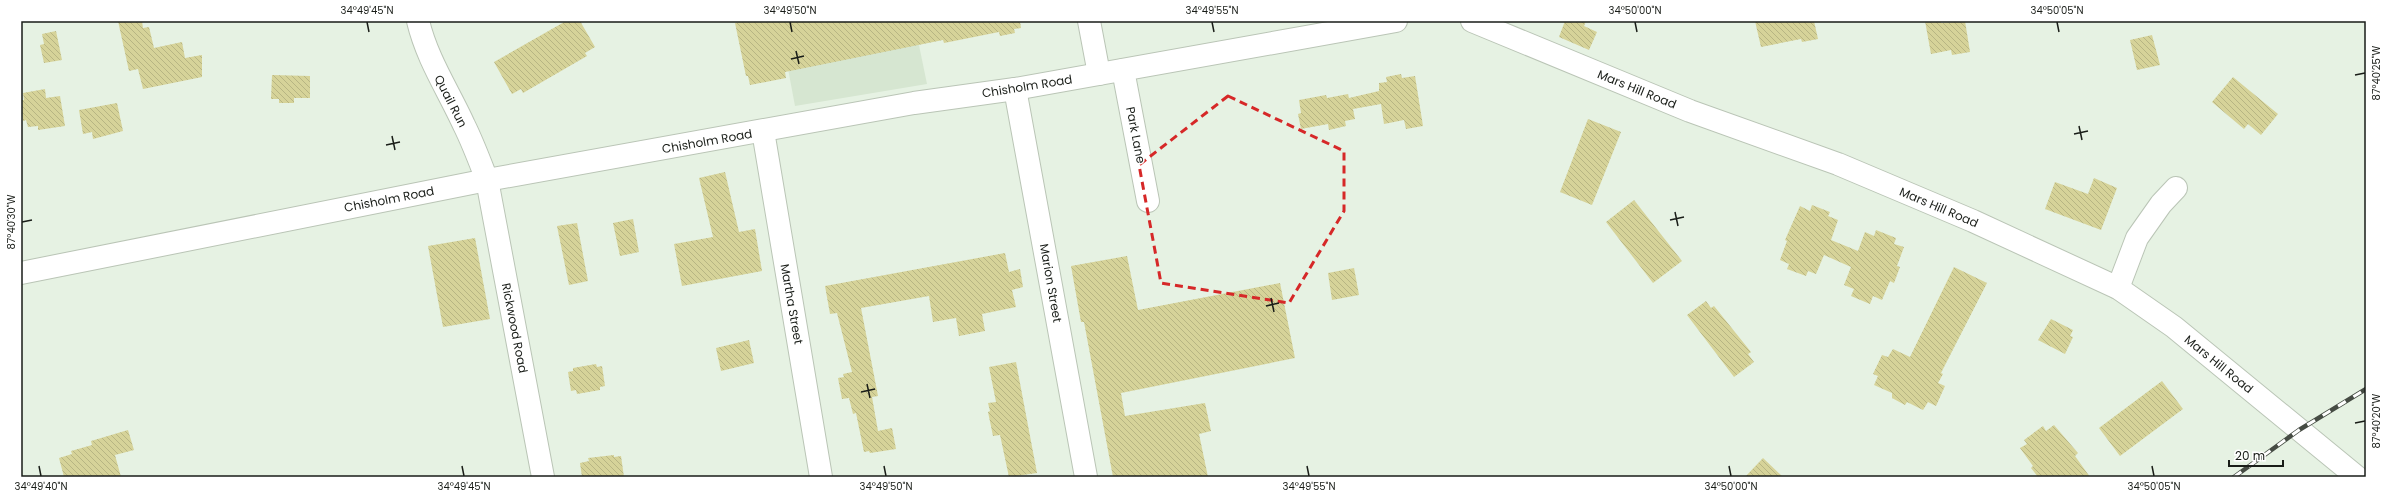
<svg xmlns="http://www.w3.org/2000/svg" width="2387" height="498" font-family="Poppins,sans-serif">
<defs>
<pattern id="building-back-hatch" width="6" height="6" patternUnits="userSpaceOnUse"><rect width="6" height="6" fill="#d6d399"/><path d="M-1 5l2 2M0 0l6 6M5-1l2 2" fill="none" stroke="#b7b583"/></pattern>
</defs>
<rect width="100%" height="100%" fill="#e6f2e3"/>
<polygon fill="#d6e6d1" points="779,21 914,21 927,84 795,106"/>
<g fill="url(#building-back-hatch)">
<polygon points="118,21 142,21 143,28 149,27 154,48 182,42 185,58 202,55 202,77 143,89 138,69 129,71"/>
<polygon points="566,21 580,21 595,47 585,53 587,56 523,93 521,89 512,94 494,62"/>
<polygon points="743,21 1020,21 1021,28 1014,29 1015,33 1000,36 999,32 944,43 943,40 785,72 786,78 750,85 748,76 746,76 735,23"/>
<polygon points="1565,21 1586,21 1584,26 1597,32 1589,50 1559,37"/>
<polygon points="1755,21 1814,21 1818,39 1802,42 1801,39 1761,47"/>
<polygon points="1925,21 1941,21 1941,23 1965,21 1970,52 1952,55 1951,50 1931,54"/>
<polygon points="56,31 62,60 44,63 40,45 44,44 42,34"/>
<polygon points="2152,35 2160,65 2137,70 2130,40"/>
<polygon points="1401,74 1402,78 1415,76 1423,126 1406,129 1404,120 1384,124 1381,104 1353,109 1355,119 1345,121 1346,126 1329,130 1328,124 1301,129 1298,114 1301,113 1299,100 1326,95 1327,98 1348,94 1349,98 1379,91 1379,83 1387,82 1386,77"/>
<polygon points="272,75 310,76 310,98 294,98 294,103 279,103 279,99 271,99"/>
<polygon points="2233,77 2278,114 2261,135 2248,124 2244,129 2212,102"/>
<polygon points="45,89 46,98 60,96 65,126 38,130 38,126 28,127 26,120 23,121 21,106 21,100 24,100 23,93"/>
<polygon points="117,103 123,131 93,139 92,132 83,134 79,110"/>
<polygon points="1588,119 1621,132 1592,205 1560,192"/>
<polygon points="725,172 739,232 755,229 762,271 682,286 674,244 713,237 699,178"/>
<polygon points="2094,178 2117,188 2101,230 2045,209 2055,182 2088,194"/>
<polygon points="1634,200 1682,261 1653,283 1606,222"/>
<polygon points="1812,205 1830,212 1828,216 1838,220 1831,240 1858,251 1865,232 1874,236 1876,230 1896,238 1894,244 1904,247 1897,266 1900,267 1894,283 1890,281 1882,300 1873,296 1870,304 1851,296 1854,289 1844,285 1851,267 1824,255 1816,274 1808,271 1806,276 1787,269 1789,264 1780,260 1787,241 1785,240 1800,206 1810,211"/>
<polygon points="633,219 639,252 620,256 613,223"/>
<polygon points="577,223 588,281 569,285 557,226"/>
<polygon points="475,238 490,319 443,327 428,246"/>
<polygon points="1005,253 1009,272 1020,269 1023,287 1012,290 1016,307 982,314 985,331 959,336 956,318 933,322 929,296 861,308 878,396 872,397 878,431 892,428 896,449 870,453 869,451 864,452 856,413 853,414 849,398 842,399 838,378 844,377 843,374 852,372 837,313 830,314 825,286"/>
<polygon points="1127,256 1138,310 1280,283 1295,358 1121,393 1125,416 1205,403 1211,431 1199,434 1208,477 1113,477 1084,322 1081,322 1071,266"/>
<polygon points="1954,267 1987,283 1941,373 1943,374 1938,383 1945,386 1936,406 1928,402 1923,410 1907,402 1905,405 1892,398 1892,393 1874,385 1878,376 1873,374 1882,355 1888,357 1893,349 1910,357"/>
<polygon points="1354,268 1359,295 1332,300 1328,273"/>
<polygon points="1706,301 1711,308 1714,306 1751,352 1748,354 1754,362 1734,377 1687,315"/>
<polygon points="2051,319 2073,330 2070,336 2073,337 2065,354 2038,340"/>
<polygon points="749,340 754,363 721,371 716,348"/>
<polygon points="1016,362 1037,473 1009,477 1000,435 993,436 988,412 990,411 988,403 996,402 989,367"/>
<polygon points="596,364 597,367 602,366 605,386 600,387 600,390 577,394 576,390 571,391 568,372 573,371 573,368"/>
<polygon points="2162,381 2183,409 2120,456 2099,428"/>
<polygon points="2054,425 2078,453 2075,456 2090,477 2038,477 2031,468 2033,466 2020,448 2027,444 2024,440 2043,426 2046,431"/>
<polygon points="128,430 134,450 115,455 121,477 64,477 59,458 72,454 71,451 92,445 91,441"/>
<polygon points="614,455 614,457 621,456 624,477 582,477 580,463 589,461 588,458"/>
<polygon points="1763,458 1783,477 1745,477"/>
</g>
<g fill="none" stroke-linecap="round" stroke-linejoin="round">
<g stroke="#bac5b6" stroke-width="24">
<g id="minor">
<path d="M418 21C427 59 448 90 464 125 473 143 480 162 487 180"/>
<polyline points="1089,21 1099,74"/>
<polyline points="1472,21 1690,111 1838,164 1973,221 2118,288 2174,327 2357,477"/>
<polyline points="1123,70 1148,201"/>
<polyline points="1015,89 1086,477"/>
<polyline points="763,131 821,477"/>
<polyline points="2118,288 2137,238 2161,204 2176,188"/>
</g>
</g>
<g stroke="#bac5b6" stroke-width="24">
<g id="major">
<polyline points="487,180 543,477"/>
<polyline points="21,273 487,180 914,103 1015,89 1396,21"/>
</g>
</g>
<use href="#minor" stroke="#fff" stroke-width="22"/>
<use href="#major" stroke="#fff" stroke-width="22"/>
<g stroke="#464c44" stroke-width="4.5">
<polyline id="rail" points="2234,477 2299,430 2366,389"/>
</g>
<use href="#rail" stroke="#fff" stroke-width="3" stroke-dasharray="9" stroke-linecap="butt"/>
</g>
<path fill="none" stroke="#d62828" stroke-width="3" stroke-dasharray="8 5" stroke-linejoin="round" d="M1228 96 1344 151V211L1289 303 1161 283 1139 165Z"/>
<path fill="none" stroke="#191d18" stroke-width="1.5" d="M367 22 369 32M790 22 792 32M1212 22 1214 32M1635 22 1637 32M2057 22 2059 32M796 51 799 64M791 59 804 56M2355 75 2365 73M2079 126 2082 140M2074 134 2088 131M392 136 395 150M386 145 400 142M1675 212 1678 226M1670 220 1684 217M22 222 32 220M1271 298 1274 312M1266 306 1279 303M867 384 870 398M861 392 875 389M2355 423 2365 421M39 466 41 476M462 466 464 476M884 466 886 476M1307 466 1309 476M1729 466 1731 476M2152 466 2154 476"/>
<g text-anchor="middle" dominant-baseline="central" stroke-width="3" stroke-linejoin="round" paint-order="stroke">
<g font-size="12" fill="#191d18" stroke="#fff">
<text transform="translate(1027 86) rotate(-9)">Chisholm Road</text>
<text transform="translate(1637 89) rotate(22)">Mars Hill Road</text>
<text transform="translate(451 101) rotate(63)">Quail Run</text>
<text transform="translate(1136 135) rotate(79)">Park Lane</text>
<text transform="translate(707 141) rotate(-10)">Chisholm Road</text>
<text transform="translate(389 199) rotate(-11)">Chisholm Road</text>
<text transform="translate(1939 207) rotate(23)">Mars Hill Road</text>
<text transform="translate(1051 283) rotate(80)">Marion Street</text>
<text transform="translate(792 304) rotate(80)">Martha Street</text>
<text transform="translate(515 328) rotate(79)">Rickwood Road</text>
<text transform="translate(2219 364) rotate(39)">Mars Hill Road</text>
</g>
</g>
<rect width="2387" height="498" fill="none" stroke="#ffffff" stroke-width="44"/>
<path d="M2229 460v6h54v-6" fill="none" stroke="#191d18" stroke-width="2"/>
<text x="2235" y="460" font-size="12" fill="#191d18" stroke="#ffffff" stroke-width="3" paint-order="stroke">20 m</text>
<rect x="22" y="22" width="2343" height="454" fill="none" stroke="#191d18" stroke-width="1.5"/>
<g font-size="10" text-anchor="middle" fill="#191d18">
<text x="367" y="14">34°49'45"N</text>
<text x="790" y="14">34°49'50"N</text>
<text x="1212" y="14">34°49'55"N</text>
<text x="1635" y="14">34°50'00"N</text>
<text x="2057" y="14">34°50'05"N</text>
<text transform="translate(2376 73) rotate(-90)" y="4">87°40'25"W</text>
<text transform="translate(11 222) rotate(-90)" y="4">87°40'30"W</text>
<text transform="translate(2376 421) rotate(-90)" y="4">87°40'20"W</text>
<text x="41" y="490">34°49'40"N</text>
<text x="464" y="490">34°49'45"N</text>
<text x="886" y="490">34°49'50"N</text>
<text x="1309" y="490">34°49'55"N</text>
<text x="1731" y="490">34°50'00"N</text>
<text x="2154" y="490">34°50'05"N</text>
</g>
</svg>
